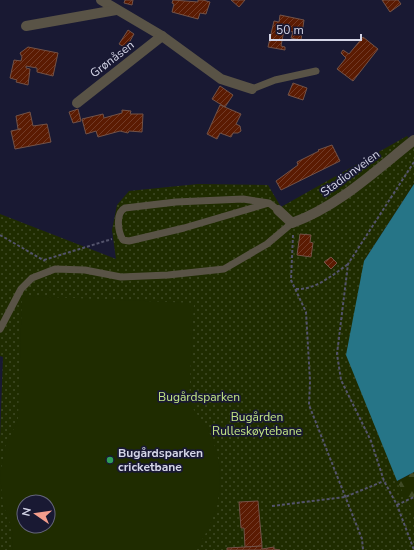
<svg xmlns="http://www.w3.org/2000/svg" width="414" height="550" font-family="'Nunito Sans',sans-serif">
<defs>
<pattern id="forest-firs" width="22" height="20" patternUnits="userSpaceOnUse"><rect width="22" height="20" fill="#1f2c00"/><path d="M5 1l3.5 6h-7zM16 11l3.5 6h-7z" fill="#3f4a25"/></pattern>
<pattern id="park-dots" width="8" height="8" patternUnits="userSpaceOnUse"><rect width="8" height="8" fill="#1f2c00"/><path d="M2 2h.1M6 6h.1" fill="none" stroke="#3f4a25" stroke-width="1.8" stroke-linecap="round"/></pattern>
<pattern id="building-hatch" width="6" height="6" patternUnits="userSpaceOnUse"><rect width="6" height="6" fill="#5b1b02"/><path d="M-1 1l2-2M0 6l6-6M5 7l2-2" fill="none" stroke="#723b27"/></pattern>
</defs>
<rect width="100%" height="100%" fill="#191933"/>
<polygon fill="url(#forest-firs)" points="414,472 414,550 397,481"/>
<path fill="url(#park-dots)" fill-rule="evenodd" d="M407 136 414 144V184L364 261 397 481 414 513V550H0V438L3 357 0 356V214L116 259 112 230 117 205 129 191 198 184 268 185 281 207ZM24 502H48V526H24Z"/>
<path fill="#1f2c00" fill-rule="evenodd" d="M22 296 194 303C192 329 191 356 190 382 190 388 188 398 190 403 191 408 205 423 208 430 229 470 221 516 195 550H12L13 532 3 504 0 475 5 447 18 420ZM24 502H48V526H24Z"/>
<polygon fill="#267587" points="414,184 414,472 397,481 346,355 364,261"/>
<g fill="url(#building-hatch)" stroke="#735247">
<polygon points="125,0 133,0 132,5 124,3"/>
<polygon points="173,0 198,2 198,0 203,0 210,2 206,14 200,13 198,19 172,12 174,4 172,3"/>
<polygon points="231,0 245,0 239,7"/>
<polygon points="382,0 398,0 401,4 390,12"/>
<polygon points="280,15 304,20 301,40 291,38 293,32 284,30 281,46 285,47 285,50 268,47 274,21 279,22"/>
<polygon points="128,30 134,34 126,48 119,44"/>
<polygon points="363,37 378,49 353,81 337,69 346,58 341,53 343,50 349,54"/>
<polygon points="28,47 58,53 53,76 37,72 37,68 26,66 26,68 30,69 28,85 16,82 17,80 10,78 14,60 21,61 22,57 20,53"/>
<polygon points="293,83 307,88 303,100 288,95"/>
<polygon points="220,86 233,95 225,107 212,99"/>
<polygon points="220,105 241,114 236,124 240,126 241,131 238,133 233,133 231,137 220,133 217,139 207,134"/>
<polygon points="78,109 81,121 73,123 69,112"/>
<polygon points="122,110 131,111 130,114 143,114 142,132 129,131 128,133 120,131 98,137 96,131 86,134 82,119 103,114 104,118 122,113"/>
<polygon points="30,112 33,126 47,124 51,142 15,149 11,131 21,129 18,129 16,116"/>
<polygon points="332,145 340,161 281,190 276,181 298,165 297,162 319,151 318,150"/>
<polygon points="300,234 311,235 310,242 313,243 311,257 297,255"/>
<polygon points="331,257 337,263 331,269 324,262"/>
<polygon points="258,501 262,546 245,547 244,528 241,528 239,502"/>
<polygon points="262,546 262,549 274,547 274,549 280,550 227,550 227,548"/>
</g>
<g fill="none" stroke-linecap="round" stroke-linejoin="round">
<g stroke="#54546c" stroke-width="2" stroke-dasharray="3 2" stroke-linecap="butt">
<polyline points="414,162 348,264 337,354 341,380 371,441 384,481 397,505 414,550"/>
<polyline points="0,235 45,261"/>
<polyline points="293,235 291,280 306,312 310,381 309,405 362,539 363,550"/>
<polyline points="44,260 112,239"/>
<path d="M296 289C315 290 333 275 348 264"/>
<polyline points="397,505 414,497"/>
<polyline points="272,506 345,497 384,481"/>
</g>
<g stroke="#595346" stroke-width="7">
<polyline points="252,89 275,80 316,71"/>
<path d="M269 203 184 228 129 241 123 240C118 232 115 213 125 208L176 202 243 199 269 203 278 210"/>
<polyline points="0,329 21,289 32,278 55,269 85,270 121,277 168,275 224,269 267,244 292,223"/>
</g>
<g stroke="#595346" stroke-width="10">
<polyline points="101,0 162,36 221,79 252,89"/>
<polyline points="26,26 116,10"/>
<polyline points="77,103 162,36"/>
<path d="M278 210 292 223C339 206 376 170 414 140"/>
</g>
</g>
<circle fill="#2e9e5b" stroke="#191933" stroke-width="1.5" cx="110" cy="460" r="4"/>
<g text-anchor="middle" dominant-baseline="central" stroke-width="3.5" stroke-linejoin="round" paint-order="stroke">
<g font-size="12" fill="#d4d5e7" stroke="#191933">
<text transform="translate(112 59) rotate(-38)">Grønåsen</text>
<text transform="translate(350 173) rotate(-36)">Stadionveien</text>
</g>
<g font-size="12" fill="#c4e785" stroke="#191933">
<text x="199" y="397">Bugårdsparken</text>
<text x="257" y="417">Bugården<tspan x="257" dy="14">Rulleskøytebane</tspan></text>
</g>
<g font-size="12" font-weight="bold" fill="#d4d5e7" stroke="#191933" text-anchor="start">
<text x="118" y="453">Bugårdsparken<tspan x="118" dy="14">cricketbane</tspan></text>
</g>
</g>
<g transform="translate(36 514) rotate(283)"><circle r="19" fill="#191933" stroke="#64647b"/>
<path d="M0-3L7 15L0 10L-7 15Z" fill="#f49d8c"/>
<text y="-6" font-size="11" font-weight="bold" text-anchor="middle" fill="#d4d5e7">N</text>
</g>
<path d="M270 34v6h91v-6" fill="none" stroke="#d4d5e7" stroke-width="2"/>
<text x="276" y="34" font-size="12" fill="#d4d5e7" stroke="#191933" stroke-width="3" paint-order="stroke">50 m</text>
</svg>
